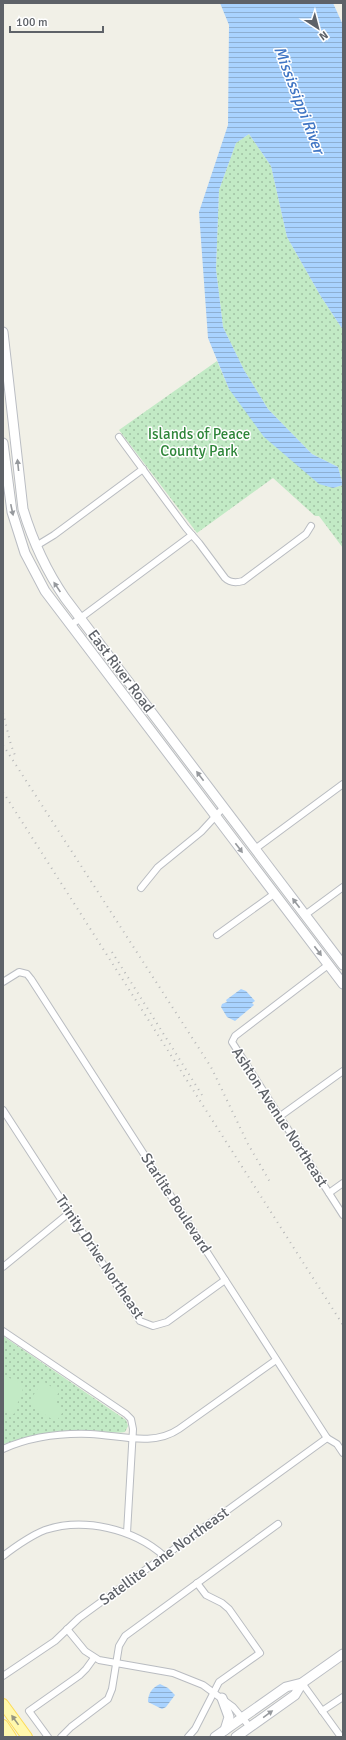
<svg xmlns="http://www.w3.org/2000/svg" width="346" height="1740" font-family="Signika,sans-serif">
<defs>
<pattern id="park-dots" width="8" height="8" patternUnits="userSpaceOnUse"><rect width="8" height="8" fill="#c2eac5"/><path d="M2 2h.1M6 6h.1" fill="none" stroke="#a1c1a4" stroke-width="1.8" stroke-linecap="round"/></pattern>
<pattern id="water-rules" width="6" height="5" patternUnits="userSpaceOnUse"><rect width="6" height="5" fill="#a9d3ff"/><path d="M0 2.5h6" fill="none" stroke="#8dafd2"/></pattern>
</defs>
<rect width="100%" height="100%" fill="#f1f0e7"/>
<g fill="url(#park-dots)">
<polygon points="249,134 271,166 287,237 320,295 343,330 343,484 338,467 312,454 268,409 244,370 223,327 216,269 219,190 236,143"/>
<polygon points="217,361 229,389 333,488 343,485 343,548 319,516 315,516 273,478 197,533 119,430"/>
<path d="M3 1336 126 1420 128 1426 125 1432C113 1434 98 1430 85 1430 57 1430 31 1435 4 1444Z"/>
</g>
<g fill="#c2eac5">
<polygon points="3,1376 15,1380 23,1387 22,1395 17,1404 19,1406 14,1414 3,1411"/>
<polygon points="43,1381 59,1392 53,1402 64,1410 56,1422 28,1403"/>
</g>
<g fill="url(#water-rules)">
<polygon points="220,3 333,3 343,25 343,330 320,295 287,237 271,166 249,134 236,143 219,190 216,269 223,327 244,370 268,409 312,454 338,467 343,485 333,488 319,484 264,437 229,389 208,338 199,212 228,125 229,25"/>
<polygon points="241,989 246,991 255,1001 252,1003 254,1005 235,1021 227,1017 221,1007 222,1004 227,1002 226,1000"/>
<path d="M160 1684 168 1688 175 1695 166 1707 162 1709 148 1702C148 1693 152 1688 160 1684Z"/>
</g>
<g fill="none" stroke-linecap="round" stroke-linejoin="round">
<g stroke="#b9bcc1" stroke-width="8">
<g id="street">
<path d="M119 437 186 528 199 543 225 578C230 583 236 583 243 581L306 534 311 526"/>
<polyline points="36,546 54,535 143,469"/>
<polyline points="71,625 192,535"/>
<polyline points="255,849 343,784"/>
<polyline points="141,888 158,867 201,832 224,807"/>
<polyline points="305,915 343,887"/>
<polyline points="217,935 274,894"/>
<polyline points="328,965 235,1036 232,1042 343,1215"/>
<polyline points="3,982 19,972 27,974 31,979 327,1438"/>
<polyline points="3,1110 140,1321 153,1326 167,1322 225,1280"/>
<polyline points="279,1117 343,1071"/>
<polyline points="329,1193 343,1183"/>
<polyline points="3,1267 69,1213"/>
<polyline points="3,1331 126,1414 131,1419 133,1429 127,1533"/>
<polyline points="327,1438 337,1444 343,1453"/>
<path d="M3 1449C30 1437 60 1433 90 1434 119 1435 153 1447 179 1429L276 1360"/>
<path d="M3 1556C16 1546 30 1536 45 1530 84 1517 134 1529 164 1556"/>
<polyline points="67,1629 85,1651 99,1660 173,1673 203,1685 233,1707 250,1727"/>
<polyline points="3,1676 55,1641 79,1618 327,1438"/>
<polyline points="302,1683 341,1737"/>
<polyline points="322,1711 343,1697"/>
<polyline points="48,1737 29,1711 80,1675 86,1669 94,1658"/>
<polyline points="61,1737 71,1727 108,1699 112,1689 119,1646 125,1636 278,1524"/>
<polyline points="188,1737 195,1729 219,1682 260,1653 229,1609 222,1603 206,1595 197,1583"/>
</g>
</g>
<g stroke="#babdc3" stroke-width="11">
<g id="secondary">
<path d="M3 332 23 509C33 542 45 569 65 598L343 965"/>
<polyline points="3,443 12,512 25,553 45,591 343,984"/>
<polyline points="222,1698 229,1717 225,1730"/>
<polyline points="215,1737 286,1687 302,1683 343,1654"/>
<polyline points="236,1737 295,1695 302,1683"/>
</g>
</g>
<g stroke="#fcda55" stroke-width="12">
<g id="primary">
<polyline points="3,1704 27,1737"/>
<polyline points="3,1725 11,1737"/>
</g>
</g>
<use href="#street" stroke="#fff" stroke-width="6"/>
<use href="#secondary" stroke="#fff" stroke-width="9"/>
<use href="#primary" stroke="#fff8ae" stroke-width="10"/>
<g stroke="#b7b8b9" stroke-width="2" stroke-dasharray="1 5" stroke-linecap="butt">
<polyline points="3,713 11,745 16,758"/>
<polyline points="3,745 211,1067 248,1144 270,1182"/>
<polyline points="3,792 343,1325"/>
<polyline points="112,952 202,1095"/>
</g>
</g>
<defs><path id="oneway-solid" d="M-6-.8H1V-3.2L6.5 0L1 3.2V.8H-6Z"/></defs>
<g fill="#96999d">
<use href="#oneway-solid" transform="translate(18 465) rotate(-96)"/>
<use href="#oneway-solid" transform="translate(12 510) rotate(78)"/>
<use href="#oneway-solid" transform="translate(57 587) rotate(-124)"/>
<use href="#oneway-solid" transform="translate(200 776) rotate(-127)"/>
<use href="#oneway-solid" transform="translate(239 848) rotate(53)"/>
<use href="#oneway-solid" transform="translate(296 903) rotate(-127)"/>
<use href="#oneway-solid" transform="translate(318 951) rotate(53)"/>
<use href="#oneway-solid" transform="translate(268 1714) rotate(-36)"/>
</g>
<use fill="#969680" href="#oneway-solid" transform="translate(15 1720) rotate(-126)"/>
<g text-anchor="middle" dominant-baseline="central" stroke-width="3" stroke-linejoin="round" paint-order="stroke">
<g font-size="15" fill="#2f863a" stroke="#fff">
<text x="199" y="434">Islands of Peace<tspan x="199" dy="17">County Park</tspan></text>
</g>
<g font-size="15" fill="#5e6268" stroke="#fff">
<text transform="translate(121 671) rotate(53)">East River Road</text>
<text transform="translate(280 1117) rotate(57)">Ashton Avenue Northeast</text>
<text transform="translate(176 1203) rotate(57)">Starlite Boulevard</text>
<text transform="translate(100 1257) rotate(56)">Trinity Drive Northeast</text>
<text transform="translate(164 1556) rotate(-36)">Satellite Lane Northeast</text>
</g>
<g font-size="16" font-style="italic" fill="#3f75c4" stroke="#fff">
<text transform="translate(299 100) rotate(69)">Mississippi River</text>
</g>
</g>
<rect width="346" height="1740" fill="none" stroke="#5e6268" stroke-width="8"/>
<g transform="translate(318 28) rotate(144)" stroke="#ffffff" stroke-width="3" paint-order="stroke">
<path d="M0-3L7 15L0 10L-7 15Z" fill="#5e6268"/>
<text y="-6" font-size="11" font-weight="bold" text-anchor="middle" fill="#5e6268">N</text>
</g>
<path d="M10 26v6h93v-6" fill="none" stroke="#5e6268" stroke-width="2"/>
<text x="16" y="26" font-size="12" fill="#5e6268" stroke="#ffffff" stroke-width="3" paint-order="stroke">100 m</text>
</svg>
